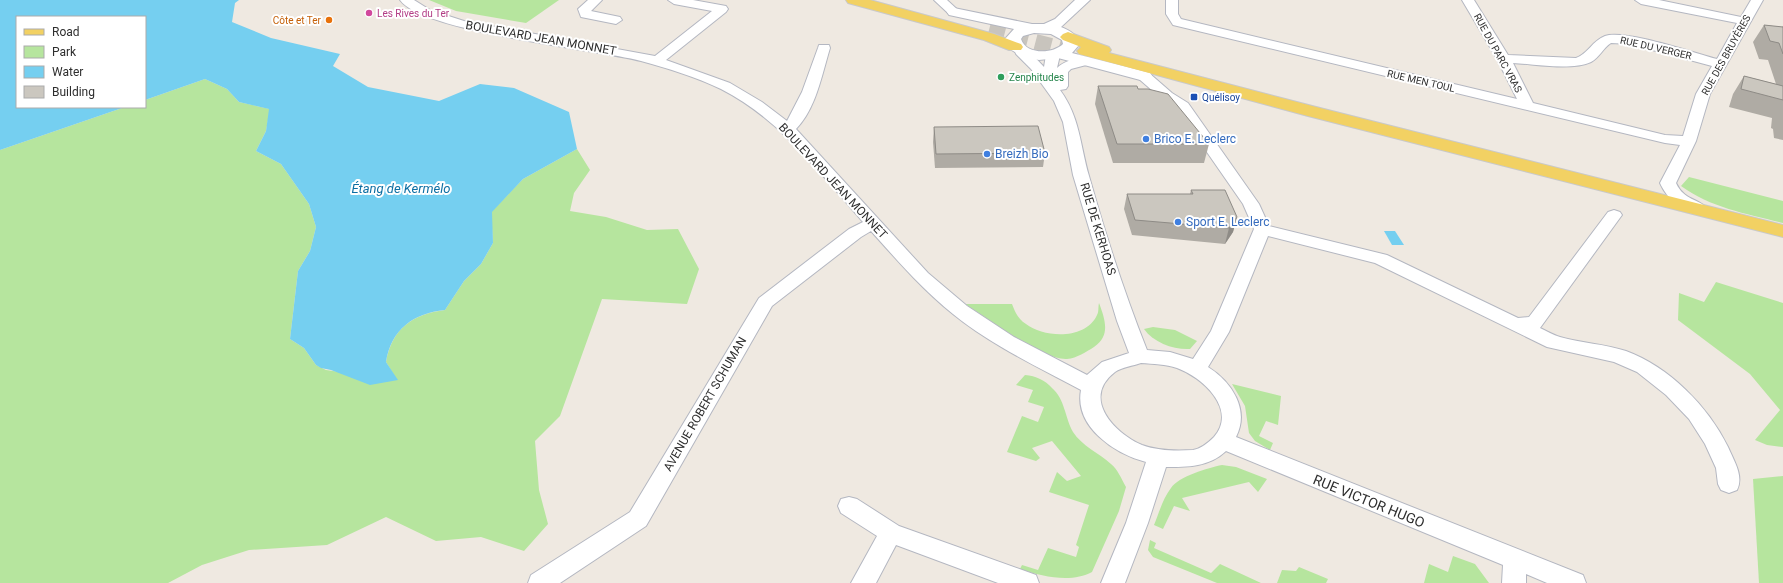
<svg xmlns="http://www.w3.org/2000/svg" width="1783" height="583" font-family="Roboto,sans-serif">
<rect width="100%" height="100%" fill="#efe9e1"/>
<g fill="#b6e59e">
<polygon points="429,0 559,0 526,23 456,11"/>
<path d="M205 79 227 89 239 102 270 109 266 131 256 151 281 164 309 204 316 227 310 251 298 271 290 339 304 348 316 365 326 370 397 380 386 362C392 329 412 314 445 310L464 281 481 264 493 243 491 212 523 179 577 149 590 170 574 193 570 211 606 217 647 230 678 229 699 269 687 304 602 299 560 416 535 441 539 490 548 524 524 551 481 537 436 541 386 517 327 545 249 550 202 565 168 583H0V150L125 107H145V100Z"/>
<path d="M1689 177 1783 201V223C1748 214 1711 208 1681 186Z"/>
<polygon points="1716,282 1783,303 1783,447 1767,445 1755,440 1780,410 1750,374 1678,320 1679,293 1704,302"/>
<path d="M1099 303C1105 319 1111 336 1094 347 1086 352 1077 358 1067 359 1044 361 986 317 965 304H1012C1015 312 1018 319 1026 324 1044 338 1086 340 1097 315 1099 312 1098 307 1099 303Z"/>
<path d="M1153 327 1175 330 1197 341 1190 349C1174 350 1154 343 1144 329Z"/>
<path d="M1025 375C1036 376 1045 380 1052 388 1065 399 1065 418 1073 432 1082 446 1099 453 1111 464 1118 470 1121 478 1126 487L1119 511 1092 572C1072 583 1043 577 1020 569L1022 565 1038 570 1048 548 1076 557 1079 547 1076 545 1089 505 1049 492 1057 472 1067 481 1081 476 1052 441 1032 448 1040 458 1036 461 1007 452 1022 416 1038 422 1044 407 1028 402 1033 390 1016 385Z"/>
<polygon points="1232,384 1281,396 1278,425 1266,421 1259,436 1273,443 1270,450 1255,441 1249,433 1245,406"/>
<path d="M1222 465 1236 467 1267 479 1258 492 1249 482 1182 498 1190 511 1174 506 1163 529 1154 525C1159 513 1163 498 1171 488 1179 476 1208 468 1222 465Z"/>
<polygon points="1783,476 1783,583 1759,583 1753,479"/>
<polygon points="1150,540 1156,543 1154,548 1211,573 1220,564 1261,583 1217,583 1153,557 1148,550"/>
<polygon points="1453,556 1475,564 1489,583 1424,583 1429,564 1448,572"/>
<polygon points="1299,567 1328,579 1326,583 1277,583 1282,570 1296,571"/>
</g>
<g fill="#75cff0">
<path d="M0 0H239L235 3 232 22 271 38 340 54 333 66 368 87 439 101 480 84 514 88 569 112 577 149 523 179 492 212 493 243 481 264 464 281 445 310C413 313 391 330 386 362L398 380 370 385 331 370 321 368 316 365 304 348 290 339 298 271 310 251 316 227 309 204 281 164 256 151 266 131 269 109 239 102 227 89 205 79 145 100V17H17V107H125L0 150Z"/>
<polygon points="1384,231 1395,231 1404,245 1392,245"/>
</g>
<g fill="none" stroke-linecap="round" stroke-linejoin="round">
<polyline stroke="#c8c4bd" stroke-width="16" stroke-dasharray="16 8" stroke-linecap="butt" points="989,30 1082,54"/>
<g stroke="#b4b7c1" stroke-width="2">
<g id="minor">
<path d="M400 0H414L430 10 464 21 655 56 712 11 674 4 668 0H693L726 6 728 9 726 12 666 60 730 83 762 102 787 121 802 92 818 48 819 45H829L830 48C822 74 816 109 796 129L928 273 967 306 1014 337 1087 375 1102 362 1129 353 1117 321 1073 175 1063 122 1054 101 1031 69 1016 54 1015 51 1016 48H1026L1044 67 1046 55 1053 51 1060 55 1057 68C1064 61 1080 56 1090 58L1092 61 1090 64 1071 69 1068 72V86L1066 89 1060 90C1080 117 1080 145 1089 176 1105 233 1125 295 1147 350L1170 352 1193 359 1211 331 1254 229 1243 204 1177 109 1162 99 1139 79 1137 76 1139 73H1149L1172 93 1188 103 1259 204 1269 226 1387 255 1518 318 1529 317 1608 212 1614 210 1620 212 1622 215 1540 328C1547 331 1553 335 1560 337 1581 343 1605 344 1626 351 1669 367 1708 406 1728 447 1734 461 1744 476 1737 490L1729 493 1721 490 1718 484 1716 468 1705 444 1689 419 1666 395 1637 372 1614 362 1547 347 1375 263 1268 236 1229 332 1208 367C1232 382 1250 410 1236 437L1583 575 1586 583H1547L1526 574V583H1502L1503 565 1226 451C1209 467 1188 467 1166 467L1148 523 1125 583H1101L1126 523 1146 462C1115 454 1074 427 1081 390 1038 367 991 345 953 314 922 289 897 260 871 231L861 237 772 306 646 526 560 583H528L531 575 630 512 759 298 849 229 863 222C820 173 780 119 721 89 696 77 667 68 641 61 596 49 422 32 400 0ZM1141 363C1153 364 1166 364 1177 368 1202 377 1238 409 1214 437 1209 442 1201 449 1193 450 1177 451 1158 451 1142 445 1114 433 1081 398 1115 372 1122 367 1133 366 1141 363Z"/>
<polygon points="588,0 602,0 591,11 620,17 622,20 616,24 581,17 578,9"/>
<polygon points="934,0 947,0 960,12 958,15 950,15"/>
<path d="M1166 0H1178V14L1181 19 1517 99 1497 59 1462 0H1474L1508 55 1576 58C1588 54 1592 41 1605 36 1624 29 1694 53 1717 59L1737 23 1641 4 1635 0H1659L1741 17 1751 0H1763L1710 94 1696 141 1676 183C1684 201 1699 198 1707 209L1705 212C1686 217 1667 199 1660 183L1680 145 1665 143 1173 25 1166 14ZM1611 43 1630 44 1712 66 1696 94 1683 136 1665 135 1533 103 1513 63C1535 64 1571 71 1591 62 1599 58 1603 48 1611 43Z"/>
<polygon points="849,497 857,499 899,526 1036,575 1039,583 998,583 896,545 876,583 851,583 877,536 841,513 838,506 841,499"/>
</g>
</g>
<g stroke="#b4b7c1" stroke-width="2">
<path id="tertiary" d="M1075 0H1090L1061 27C1071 31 1077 35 1079 45L1072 53 1150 73 1152 76 1150 79 1144 81 1058 58 1039 60 1023 57 1010 49 1005 39 1014 29 949 15 947 12 949 9 954 8 1032 24H1044L1055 19ZM1034 33 1051 34 1062 40 1063 44C1053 54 1026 55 1021 39L1023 36Z"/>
</g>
<g stroke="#c9c9c9" stroke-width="2">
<g id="primary">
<polygon points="846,0 870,0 994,34 1021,44 1023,47 1021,50 1009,50 984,40 848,3"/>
<polygon points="1068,32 1109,47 1111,50 1109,53 1320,108 1783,225 1783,237 1308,116 1079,54 1077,51 1081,47 1063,40 1060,37 1063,34"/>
</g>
</g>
<use href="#minor" fill="#fff" fill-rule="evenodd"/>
<use href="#tertiary" fill="#fff" fill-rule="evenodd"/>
<use href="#primary" fill="#f2d163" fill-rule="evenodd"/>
</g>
<g fill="#afaba4">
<polygon points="1764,25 1782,27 1783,26 1783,140 1774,138 1773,129 1771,128 1772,118 1729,107 1733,94 1744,76 1776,84 1768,60 1759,59 1753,42"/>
<polygon points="1098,86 1209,144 1204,163 1113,163 1095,104"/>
<polygon points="934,127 1045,153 1043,167 935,168 933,142"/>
<polygon points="1191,190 1237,217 1233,232 1225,244 1132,235 1124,209 1127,194 1190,194"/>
</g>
<polygon fill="#8e8b86" points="1237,217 1233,232 1225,244 1229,228"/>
<g fill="#cbc7bf" stroke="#8e8b86">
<polygon points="1764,25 1783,27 1783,54 1779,43 1770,41"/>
<polygon points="1744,76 1783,86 1783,100 1741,89"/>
<polygon points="1098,86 1137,86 1138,89 1148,89 1168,94 1209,144 1117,144"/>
<polygon points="1038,126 1045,153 936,154 934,127"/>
<polygon points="1191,190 1225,190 1237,217 1229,228 1135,220 1127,194 1193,194"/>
</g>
<circle fill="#d1479c" stroke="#fff" stroke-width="1.5" cx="369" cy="13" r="4"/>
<circle fill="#e8710a" stroke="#fff" stroke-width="1.5" cx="329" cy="20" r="4"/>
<circle fill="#2e9e5b" stroke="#fff" stroke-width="1.5" cx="1001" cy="77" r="4"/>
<rect fill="#1a4fb4" stroke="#fff" stroke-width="1.5" x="1190" y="93" width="8" height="8" rx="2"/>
<g fill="#3f7fe0" stroke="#fff" stroke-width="1.5">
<circle cx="1146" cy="139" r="4"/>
<circle cx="987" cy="154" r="4"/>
<circle cx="1178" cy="222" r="4"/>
</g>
<g text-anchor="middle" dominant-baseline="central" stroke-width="4" stroke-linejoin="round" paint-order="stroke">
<g font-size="10" fill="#b23c85" stroke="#fff" text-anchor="start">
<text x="377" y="13">Les Rives du Ter</text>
</g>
<g font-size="10" fill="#c56008" stroke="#fff" text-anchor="end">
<text x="321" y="20">Côte et Ter</text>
</g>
<g font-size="10" fill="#2e2e2e" stroke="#fff">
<text transform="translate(1656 48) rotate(13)">RUE DU VERGER</text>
<text transform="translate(1498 53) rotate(61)">RUE DU PARC VRAS</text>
<text transform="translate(1726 55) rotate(-61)">RUE DES BRUYÈRES</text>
<text transform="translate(1421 81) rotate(13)">RUE MEN TOUL</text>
</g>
<g font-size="10" fill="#27864d" stroke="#fff" text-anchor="start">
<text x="1009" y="77">Zenphitudes</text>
</g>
<g font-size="10" fill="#164399" stroke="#fff" text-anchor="start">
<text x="1202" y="97">Quélisoy</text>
</g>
<g font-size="12" fill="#2e2e2e" stroke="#fff">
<text transform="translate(541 38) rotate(10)">BOULEVARD JEAN MONNET</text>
<text transform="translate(833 181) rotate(47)">BOULEVARD JEAN MONNET</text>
<text transform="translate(1098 229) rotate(73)">RUE DE KERHOAS</text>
<text transform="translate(705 404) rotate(-60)">AVENUE ROBERT SCHUMAN</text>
</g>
<g font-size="12" fill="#366cbe" stroke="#fff" text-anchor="start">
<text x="1154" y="139">Brico E. Leclerc</text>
<text x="995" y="154">Breizh Bio</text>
<text x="1186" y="222">Sport E. Leclerc</text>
</g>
<g font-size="13" font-style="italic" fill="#0d6fa3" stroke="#fff">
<text x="401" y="188">Étang de Kermélo</text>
</g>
<g font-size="14" fill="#2e2e2e" stroke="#fff">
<text transform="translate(1369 501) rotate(22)">RUE VICTOR HUGO</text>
</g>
</g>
<rect x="16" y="16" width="130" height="92" fill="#ffffff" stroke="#ababab"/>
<rect x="24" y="29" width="20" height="6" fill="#f2d163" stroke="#ababab"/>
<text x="52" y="36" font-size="12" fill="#2e2e2e">Road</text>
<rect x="24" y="46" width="20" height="12" fill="#b6e59e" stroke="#ababab"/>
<text x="52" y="56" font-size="12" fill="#2e2e2e">Park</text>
<rect x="24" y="66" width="20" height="12" fill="#75cff0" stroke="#ababab"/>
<text x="52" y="76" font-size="12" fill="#2e2e2e">Water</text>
<rect x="24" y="86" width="20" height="12" fill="#cbc7bf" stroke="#ababab"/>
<text x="52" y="96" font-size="12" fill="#2e2e2e">Building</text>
</svg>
